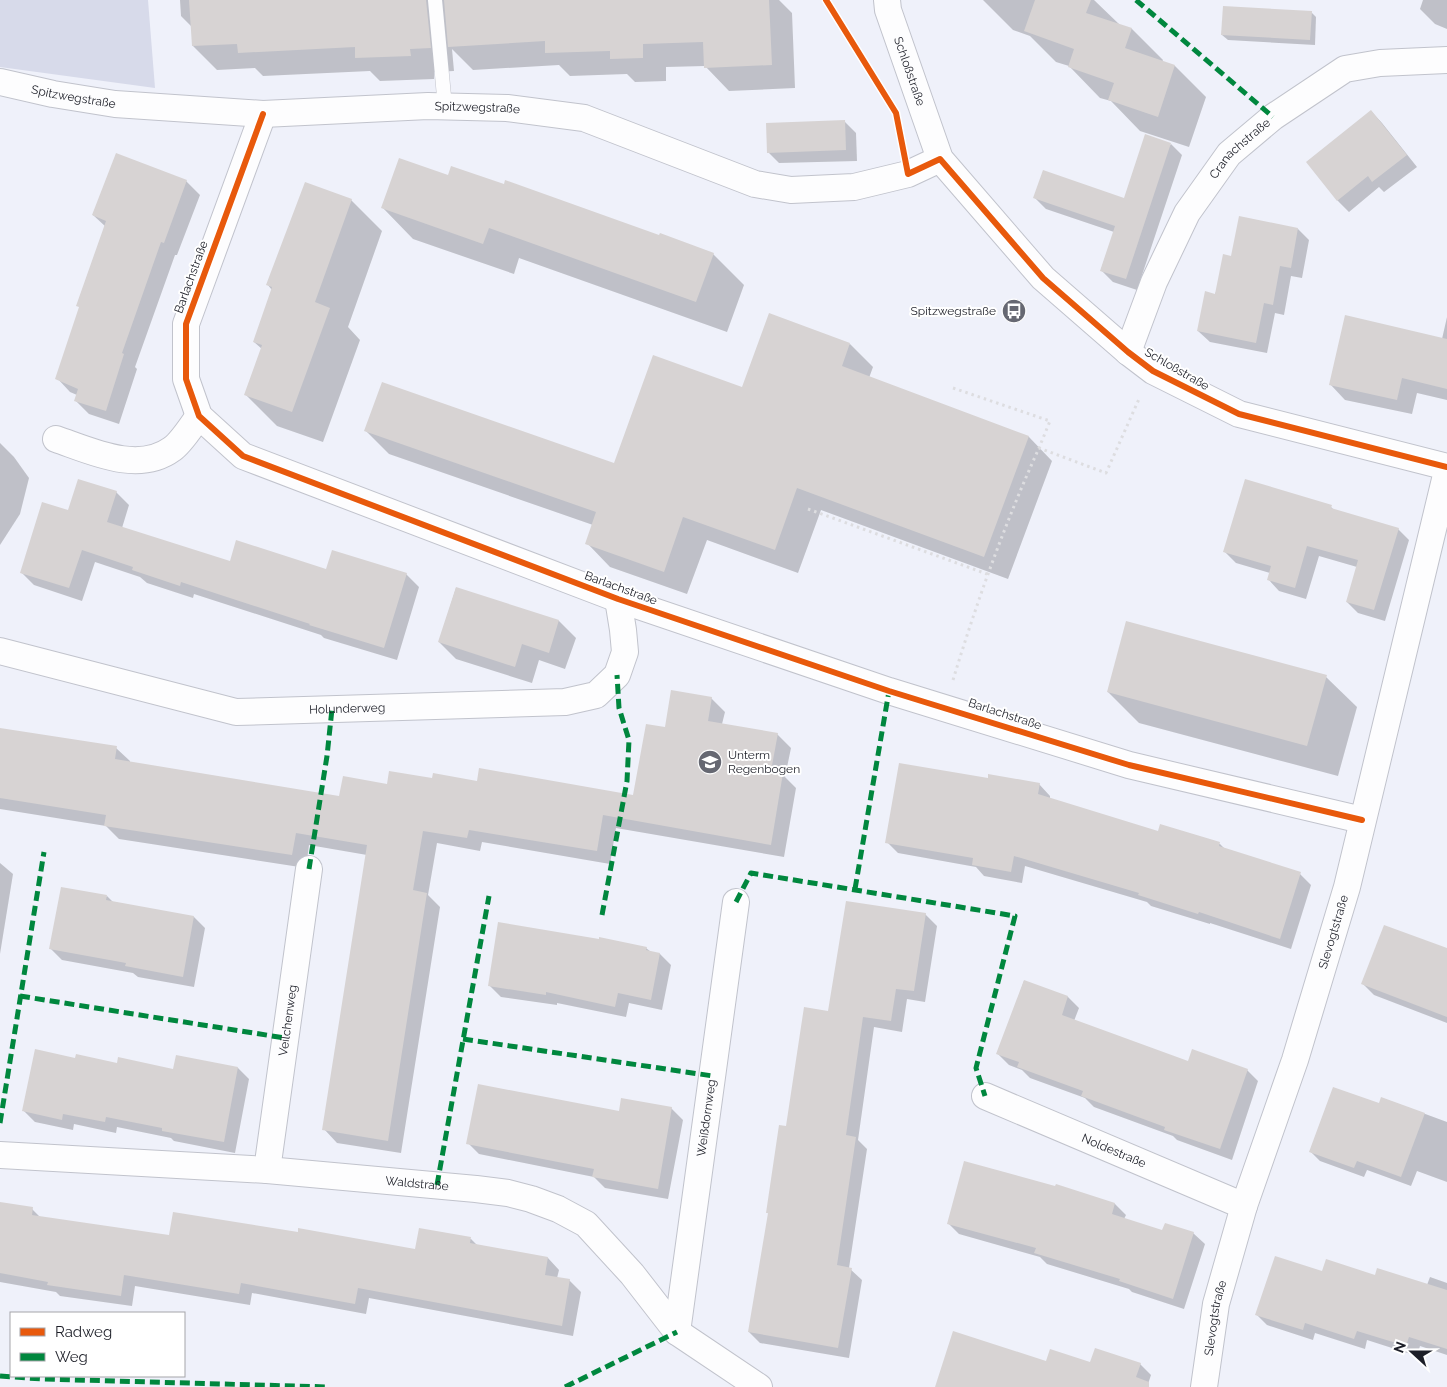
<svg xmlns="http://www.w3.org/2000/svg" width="1447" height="1387" font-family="Raleway,sans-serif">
<rect width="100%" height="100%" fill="#eff1fa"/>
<polygon fill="#d7daea" points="0,0 148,0 155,88 0,67"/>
<g fill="#0003">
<polygon points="180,0 779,0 792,13 795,88 729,91 705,66 666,67 666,81 635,82 627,74 570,76 559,65 473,70 452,49 454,71 434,72 434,79 380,81 370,71 263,76 255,68 217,70 193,46 192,27 181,16"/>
<polygon points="983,0 1094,0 1120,25 1132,29 1163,60 1162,62 1175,66 1206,97 1189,147 1140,131 1111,101 1100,98 1069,66 1056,62 1030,36 1013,30"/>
<polygon points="1423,0 1447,0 1447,29 1435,24 1420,9"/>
<polygon points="1311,12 1316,17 1315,45 1228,40 1222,35"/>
<polygon points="1371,111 1382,123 1417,167 1384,192 1379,187 1349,212 1338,201 1307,162"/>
<polygon points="845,122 856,133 857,161 779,163 768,152"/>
<polygon points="1171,144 1182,155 1137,290 1113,282 1101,270 1114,232 1046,209 1035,198 1125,200"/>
<polygon points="449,177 660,237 713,254 744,285 727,332 519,258 514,274 413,239 383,208"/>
<polygon points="186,181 200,195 177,255 175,255 135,367 137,369 119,424 89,414 75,400 77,395 70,392 57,378 106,227 93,215"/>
<polygon points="351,200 382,231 348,327 360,340 323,442 277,426 246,395 262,349 254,342 272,290 267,284"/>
<polygon points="1298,229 1309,240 1302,278 1291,276 1284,315 1275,313 1267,353 1210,342 1198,331 1232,257"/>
<polygon points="1447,317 1447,400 1417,393 1412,414 1345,400 1330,384 1442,339"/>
<polygon points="850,344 873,367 869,378 1029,437 1052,461 1008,579 821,510 798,573 707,540 687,594 610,567 587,543 593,525 389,454 366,431 615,465 742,389"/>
<polygon points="0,443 14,457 29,478 20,514 0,545"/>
<polygon points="116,492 129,505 122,528 230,563 327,571 406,574 419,587 397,660 324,638 321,635 194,594 193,598 147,583 140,577 95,562 82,601 34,585 21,572 69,512"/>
<polygon points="1331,507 1335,511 1398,529 1409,540 1385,621 1358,613 1347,602 1357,567 1319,556 1306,599 1279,591 1268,579 1270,573 1236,563 1225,552"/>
<polygon points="456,588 559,621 576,638 565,669 539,660 532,683 456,659 439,642"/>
<polygon points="1326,677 1357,707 1338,776 1139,723 1108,692"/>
<polygon points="711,698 725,712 722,724 777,734 791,748 785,777 796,788 784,857 616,828 610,864 482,842 480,851 437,843 428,895 440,907 401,1153 337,1143 324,1129 367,855 309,845 306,868 119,839 106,826 0,809 0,729 116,748 130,761 130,763 340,797 388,785 433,780 478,782 634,796 666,728"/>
<polygon points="989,780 1039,784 1050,796 1050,799 1159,833 1161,826 1220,844 1225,849 1300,874 1311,885 1291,949 1210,923 1210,924 1151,906 1147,902 1025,866 1022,883 984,876 976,867 898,853 887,842"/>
<polygon points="0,863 13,874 0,954"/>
<polygon points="107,896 113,902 194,917 205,928 194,987 138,977 133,973 62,960 51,949"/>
<polygon points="925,914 937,926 925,1002 907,999 902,1032 874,1027 858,1140 867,1149 849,1268 862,1280 849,1358 760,1343 749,1332 769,1215 767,1212 787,1127 829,1013"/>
<polygon points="646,948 651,952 660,954 671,965 662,1010 629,1003 626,1017 557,1003 557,1005 501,997 489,985"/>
<polygon points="1447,949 1447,1023 1374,995 1363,984"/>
<polygon points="1024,981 1068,997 1079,1008 1074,1021 1188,1063 1247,1070 1258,1081 1232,1160 1177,1140 1173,1136 1094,1107 1085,1098 1030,1078 1022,1070 1009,1065 998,1054"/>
<polygon points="76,1059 174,1070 238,1068 249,1079 235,1153 174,1141 171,1138 117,1127 116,1133 74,1124 73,1130 35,1122 23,1110"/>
<polygon points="1382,1098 1447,1122 1447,1182 1417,1171 1411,1186 1367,1170 1364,1177 1320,1161 1310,1151 1379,1105"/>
<polygon points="671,1108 683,1120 668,1199 605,1188 594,1177 479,1154 468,1143 620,1113"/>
<polygon points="1056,1188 1115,1204 1126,1215 1124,1219 1163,1231 1193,1233 1205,1244 1184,1309 1132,1292 1129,1289 1047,1264 1040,1257 959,1234 948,1223"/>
<polygon points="0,1203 32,1209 41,1218 170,1237 416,1250 471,1239 478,1246 548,1258 559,1270 557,1278 569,1280 581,1292 573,1336 369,1298 366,1314 252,1293 250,1305 135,1286 132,1306 60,1296 56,1292 0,1282"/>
<polygon points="1323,1273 1376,1276 1427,1285 1430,1277 1447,1283 1447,1355 1420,1346 1417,1356 1367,1340 1365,1349 1315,1333 1313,1340 1267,1325 1257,1315"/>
<polygon points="1047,1362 1140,1364 1151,1375 1147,1387 936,1387"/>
</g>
<g fill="#d7d3d3">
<polygon points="189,0 426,0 431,48 410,49 411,56 355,58 355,47 238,53 237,44 192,46"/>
<polygon points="444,0 769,0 772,65 704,68 703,42 643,44 643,58 610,59 610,51 545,53 545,41 448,47"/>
<polygon points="1035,0 1091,0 1086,13 1132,28 1125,48 1175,65 1158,117 1108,100 1114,83 1068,67 1074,49 1024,31"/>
<polygon points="1223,6 1312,11 1310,40 1221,35"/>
<polygon points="1371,110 1407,155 1372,182 1368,176 1337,201 1306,162"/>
<polygon points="845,120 846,150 767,153 766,123"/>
<polygon points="1145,134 1171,143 1126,279 1100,271 1115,226 1033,198 1043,170 1124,198"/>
<polygon points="116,153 187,180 164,243 161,242 122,353 124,354 106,411 74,401 78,389 55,379 79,307 76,306 106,221 92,215"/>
<polygon points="399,158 448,175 451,166 504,184 505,180 659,235 660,233 714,253 696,302 489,228 483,244 381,208"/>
<polygon points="305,182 352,199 315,302 330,308 292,412 244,395 262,345 253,342 272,287 266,285"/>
<polygon points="1239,216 1298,228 1291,268 1280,266 1273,305 1264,303 1256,343 1197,331 1205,291 1215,294 1223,254 1231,256"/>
<polygon points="769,313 850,343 842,366 1029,436 984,557 797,488 775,550 683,517 664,572 585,544 596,512 364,431 382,382 614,463 653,355 742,387"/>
<polygon points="1345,315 1447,339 1447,389 1402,378 1397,400 1329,385"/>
<polygon points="78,479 117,491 107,522 230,561 236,540 326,569 332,550 407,573 384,648 309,625 310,624 181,582 180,586 132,570 133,567 82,550 69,588 20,573 42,502 68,510"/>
<polygon points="1245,479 1332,505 1331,508 1399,528 1374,610 1346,602 1358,560 1307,546 1295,588 1267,580 1271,566 1223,552"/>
<polygon points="456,587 559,620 549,653 522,644 515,667 438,642"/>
<polygon points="1126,621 1327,675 1307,746 1107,692"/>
<polygon points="671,690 712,697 708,721 778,733 771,771 783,773 771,845 603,815 597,851 469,830 467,838 423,831 413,890 427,893 388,1141 322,1130 367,845 296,833 292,855 104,826 106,815 0,798 0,728 117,746 115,759 339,796 343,776 387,784 389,771 432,778 433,773 477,781 479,768 633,795 646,724 665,727"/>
<polygon points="899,763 988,778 988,774 1040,783 1038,794 1158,831 1160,824 1220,842 1219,846 1301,872 1280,939 1199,912 1198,914 1138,895 1139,893 1014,856 1011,872 972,865 973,858 885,843"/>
<polygon points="61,887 107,895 106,900 194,916 183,977 125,966 126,963 49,949"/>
<polygon points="846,901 926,913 914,991 896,989 891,1021 863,1017 846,1135 856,1137 837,1265 852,1268 838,1348 748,1332 768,1213 766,1213 779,1125 786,1126 804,1007 828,1011"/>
<polygon points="498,922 599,939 599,937 647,947 646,950 660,953 651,1000 618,993 615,1007 546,992 546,995 488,986"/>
<polygon points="1384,925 1447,948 1447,1017 1361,984"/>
<polygon points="1024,980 1068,996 1062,1015 1188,1061 1192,1049 1248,1069 1220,1149 1164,1130 1165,1127 1081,1096 1083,1091 1017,1067 1019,1062 996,1054"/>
<polygon points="35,1049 75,1058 76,1054 117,1063 118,1057 173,1069 176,1055 238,1067 224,1142 162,1131 162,1128 106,1117 105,1122 63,1114 62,1120 22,1111"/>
<polygon points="478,1084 619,1111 621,1098 672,1107 658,1189 592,1177 594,1169 466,1144"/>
<polygon points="1333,1087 1379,1103 1381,1097 1425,1113 1401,1177 1357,1161 1354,1168 1309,1152"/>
<polygon points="964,1161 1055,1186 1056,1184 1115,1203 1112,1214 1162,1230 1165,1223 1194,1232 1173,1299 1119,1281 1120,1279 1034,1253 1036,1248 947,1224"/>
<polygon points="0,1202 33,1207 32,1215 169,1235 173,1212 298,1232 298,1228 415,1249 419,1228 471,1237 470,1243 548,1257 545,1275 570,1279 562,1326 358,1288 355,1304 241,1283 239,1294 124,1275 121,1296 47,1285 48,1282 0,1273"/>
<polygon points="1275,1256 1322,1271 1326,1259 1375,1275 1377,1268 1447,1290 1447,1349 1409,1337 1406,1346 1357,1331 1354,1339 1305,1323 1303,1330 1255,1315"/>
<polygon points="953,1331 1046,1361 1050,1349 1090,1362 1095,1348 1141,1363 1136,1377 1149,1382 1149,1387 935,1387"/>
</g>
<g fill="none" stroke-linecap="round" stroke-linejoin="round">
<g stroke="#c1c3cc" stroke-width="15">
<polyline id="service" points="435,0 445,107"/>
</g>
<g stroke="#c1c3cc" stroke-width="28">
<g id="minor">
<path id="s1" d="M887 0 888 10 940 159 1043 278 1128 352 1153 371 1239 414 1447 467"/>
<path id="s2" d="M0 82 53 94 115 104 263 114 428 106 507 108 584 118 755 184 791 190 854 187 908 174 940 159"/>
<polyline points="263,114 186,324 186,379 199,416 243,456 618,599 889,691 1129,765 1362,820"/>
<path id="s3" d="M1128 352 1154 282 1187 213 1229 154 1273 117 1345 69 1380 63 1447 60"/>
<path d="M56 439C91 451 138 474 172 449 182 442 192 425 199 416"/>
<path id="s4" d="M0 651 236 712 565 702 596 695 617 675 625 652 623 630 618 599"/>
<path id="s5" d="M985 1096 1244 1206"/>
<path id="s6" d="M0 1155 267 1170 476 1189 508 1193 531 1199 558 1209 586 1224 632 1274 677 1332 759 1387"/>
<path id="s7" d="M267 1170 309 869"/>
<path id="s8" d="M677 1332 736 902"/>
<path id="s9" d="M1204 1387 1216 1304 1244 1206 1295 1060 1347 887 1447 471"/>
</g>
</g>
<g stroke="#dddde0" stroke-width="3" stroke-dasharray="2.5 4" stroke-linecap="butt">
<polyline points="953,388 1050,421 1039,448"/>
<polyline points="808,509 987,574"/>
<path d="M953 680C977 601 1005 523 1039 448L1106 473 1139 399"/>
</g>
<use href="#service" stroke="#fdfdfe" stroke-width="14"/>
<use href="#minor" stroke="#fdfdfe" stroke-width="26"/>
<g stroke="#00873e" stroke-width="5" stroke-dasharray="10 5" stroke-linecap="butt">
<polyline points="1136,0 1273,117"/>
<polyline points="309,869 327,756 332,709"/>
<polyline points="855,889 889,691"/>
<polyline points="736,902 751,873 1015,916 976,1068 985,1096"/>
<polyline points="602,915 627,781 629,740 619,708 617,675"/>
<polyline points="20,996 285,1038"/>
<polyline points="463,1039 713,1076"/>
<polyline points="0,1123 44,852"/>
<polyline points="437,1185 489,896"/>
<polyline points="0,1376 42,1379 329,1387"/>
<polyline points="565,1387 677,1332"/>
</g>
<g stroke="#fff" stroke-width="9">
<g id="cycleway">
<polyline points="826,0 896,113 908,174 940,159 1043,278 1128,352 1153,371 1239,414 1447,467"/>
<polyline points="263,114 186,324 186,379 199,416 243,456 618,599 889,691 1129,765 1362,820"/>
</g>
</g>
<use href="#cycleway" stroke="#e8590c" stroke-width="6"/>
</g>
<defs>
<g id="bus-disc" transform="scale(1.25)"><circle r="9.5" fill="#666872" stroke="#fff"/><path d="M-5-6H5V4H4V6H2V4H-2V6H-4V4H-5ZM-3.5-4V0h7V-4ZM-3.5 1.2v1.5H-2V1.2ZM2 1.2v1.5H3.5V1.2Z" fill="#fff"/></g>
<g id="school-disc" transform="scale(1.25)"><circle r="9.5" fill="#666872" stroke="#fff"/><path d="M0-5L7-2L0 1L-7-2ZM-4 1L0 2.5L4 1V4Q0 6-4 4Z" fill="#fff"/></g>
</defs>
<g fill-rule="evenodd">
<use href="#bus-disc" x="1014" y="311"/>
<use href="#school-disc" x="710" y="762"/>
</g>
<g text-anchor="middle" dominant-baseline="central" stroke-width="4" stroke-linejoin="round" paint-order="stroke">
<g font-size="12" fill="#1d1f28" stroke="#fff">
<text stroke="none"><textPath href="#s1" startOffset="75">Schloßstraße</textPath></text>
<text stroke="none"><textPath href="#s2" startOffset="75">Spitzwegstraße</textPath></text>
<text stroke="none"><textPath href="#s2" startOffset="480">Spitzwegstraße</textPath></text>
<text stroke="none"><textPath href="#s3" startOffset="235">Cranachstraße</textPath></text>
<text transform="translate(191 277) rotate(-70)">Barlachstraße</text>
<text transform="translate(1177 369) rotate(30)">Schloßstraße</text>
<text transform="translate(621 588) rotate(20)">Barlachstraße</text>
<text stroke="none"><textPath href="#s4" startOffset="355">Holunderweg</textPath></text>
<text transform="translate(1005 714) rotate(18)">Barlachstraße</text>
<text stroke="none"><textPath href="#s9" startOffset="474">Slevogtstraße</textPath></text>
<text stroke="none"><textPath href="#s7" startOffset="151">Veilchenweg</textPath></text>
<text stroke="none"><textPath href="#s8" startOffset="216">Weißdornweg</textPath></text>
<text stroke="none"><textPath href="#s5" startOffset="140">Noldestraße</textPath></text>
<text stroke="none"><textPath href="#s6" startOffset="418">Waldstraße</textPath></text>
<text stroke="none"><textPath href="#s9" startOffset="70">Slevogtstraße</textPath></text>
</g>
<g font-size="12" fill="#1d1f28" stroke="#fff" text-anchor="end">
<text x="996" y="311">Spitzwegstraße</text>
<text x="728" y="755" text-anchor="start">Unterm<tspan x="728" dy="14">Regenbogen</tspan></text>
</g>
</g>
<rect x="10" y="1312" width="175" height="65" fill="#ffffff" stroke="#a5a5a9"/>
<rect x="20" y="1328" width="25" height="8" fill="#e8590c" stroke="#a5a5a9"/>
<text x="55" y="1337" font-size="15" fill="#1d1f28">Radweg</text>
<rect x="20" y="1353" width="25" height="8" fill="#00873e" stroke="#a5a5a9"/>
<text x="55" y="1362" font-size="15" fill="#1d1f28">Weg</text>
<g transform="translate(1412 1352) rotate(291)" stroke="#ffffff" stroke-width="4" paint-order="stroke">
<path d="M0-4L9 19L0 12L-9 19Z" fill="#1d1f28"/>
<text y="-8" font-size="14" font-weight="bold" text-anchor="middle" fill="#1d1f28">N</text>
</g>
</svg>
